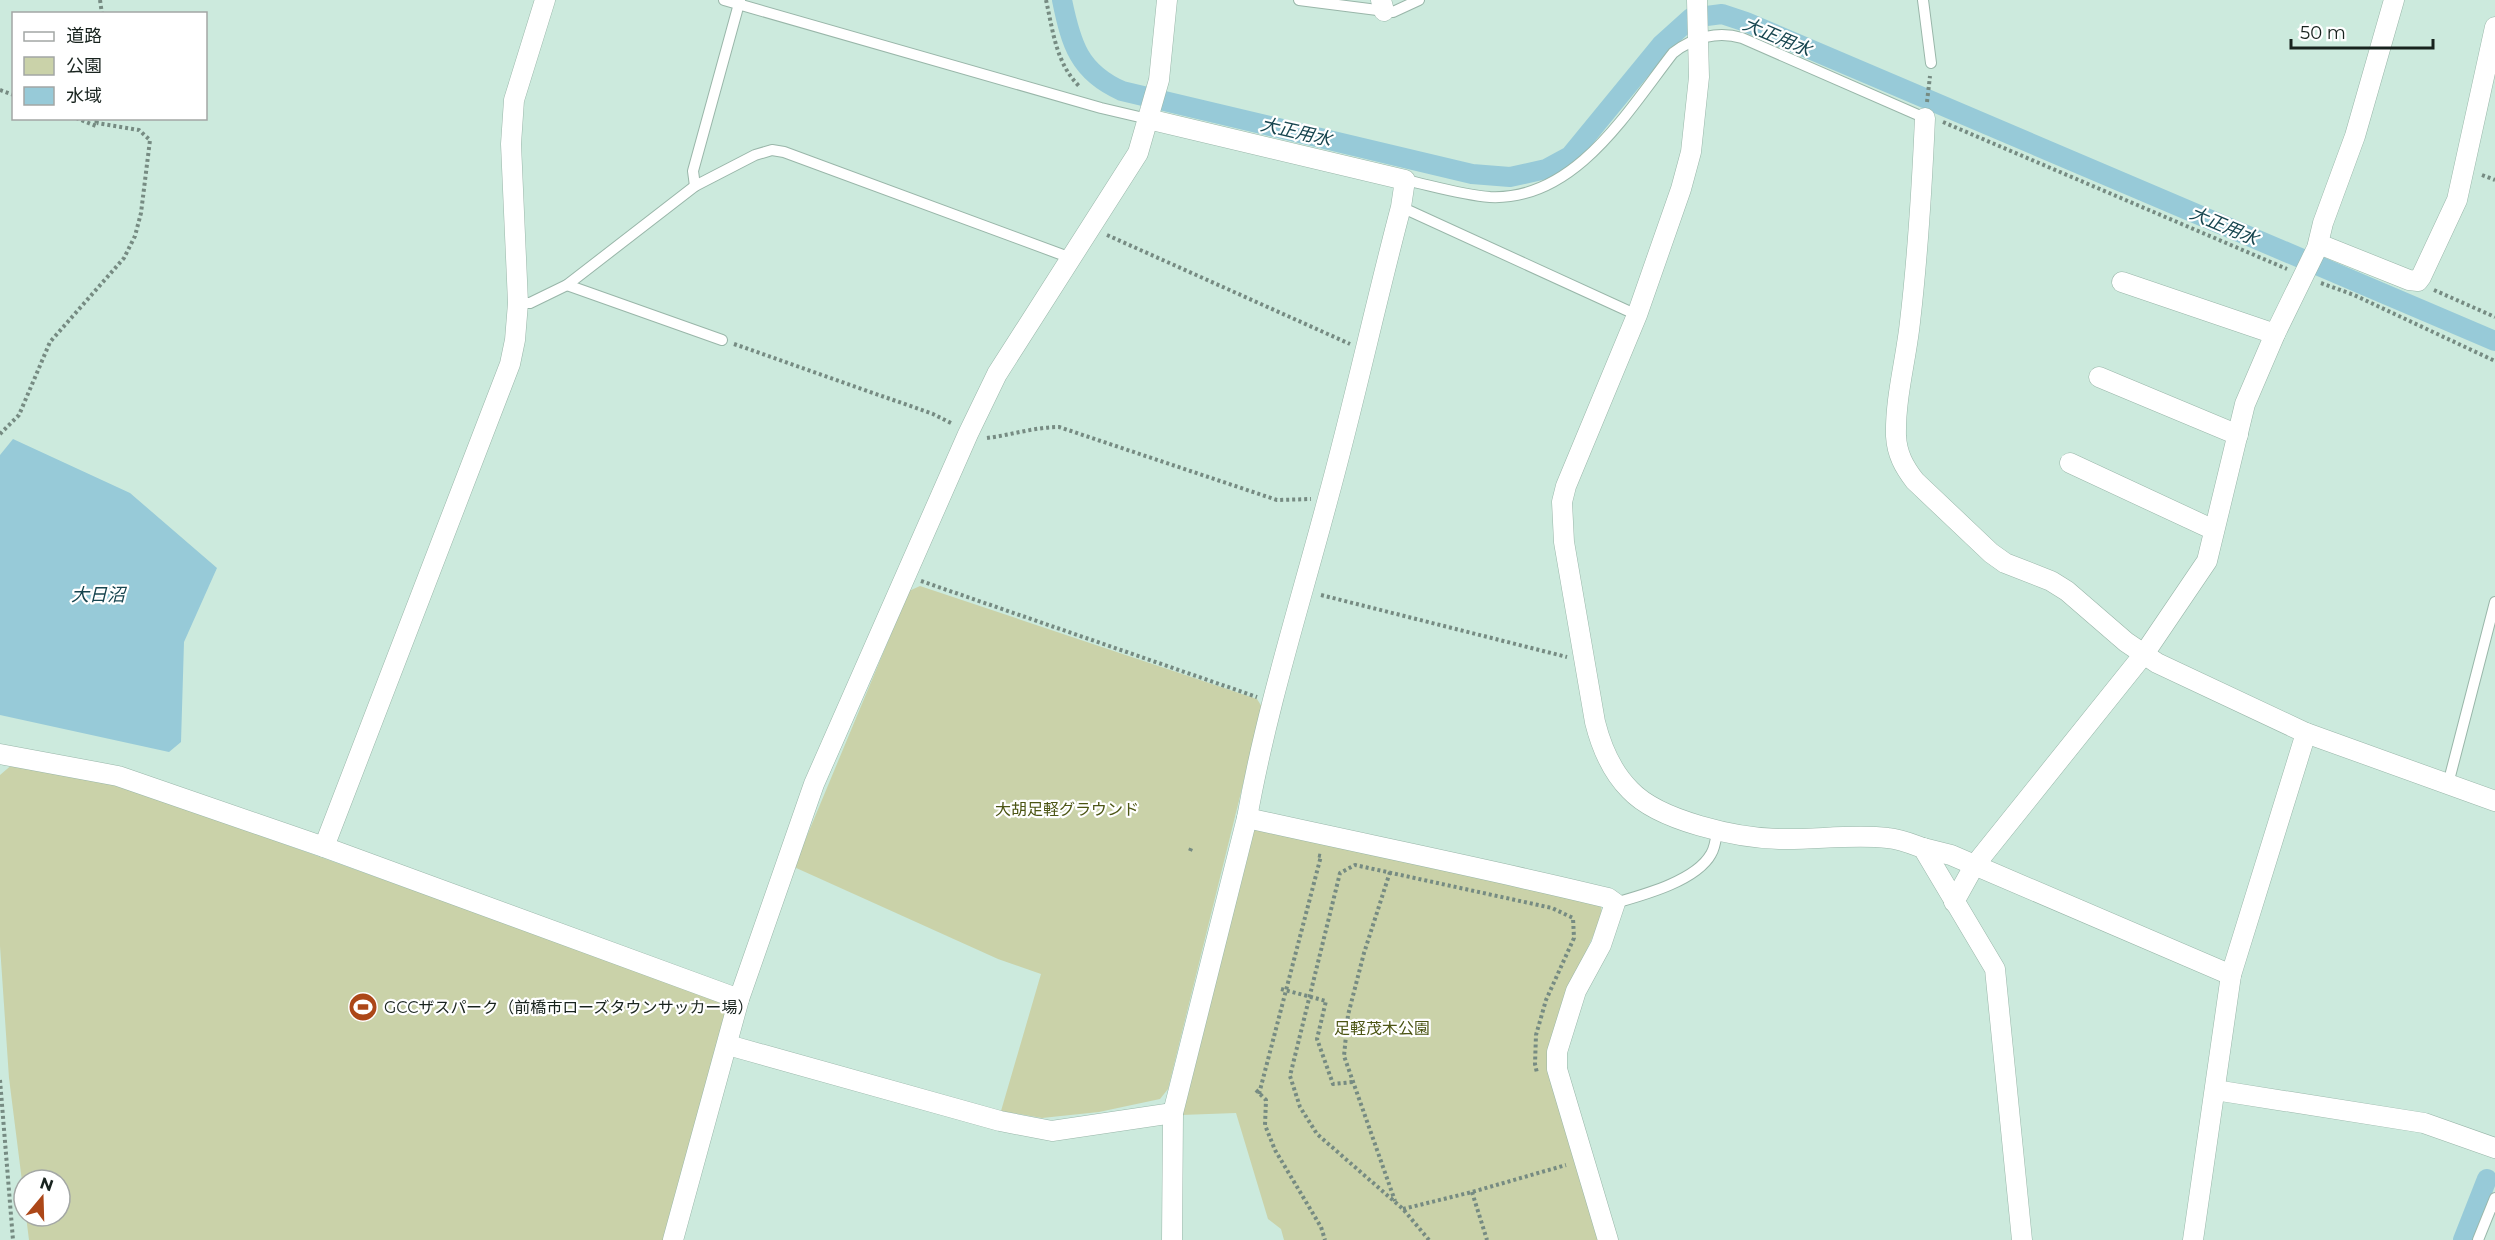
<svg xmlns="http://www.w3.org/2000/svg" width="2495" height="1240" font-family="Montserrat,'Noto Sans JP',sans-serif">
<rect width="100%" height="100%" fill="#cceadd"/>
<g fill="#cad2a9">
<polygon points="920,586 1257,699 1262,707 1168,1089 1160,1099 1099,1112 1042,1118 1001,1111 1041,974 998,959 794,867 909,591"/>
<polygon points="14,763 111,782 719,1000 726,1013 663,1240 29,1240 26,1216 60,1216 60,1180 24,1180 24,1197 9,1078 0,946 0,775"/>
<polygon points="1252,824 1601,906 1602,916 1567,994 1550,1052 1601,1240 1284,1240 1281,1229 1268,1219 1236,1113 1181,1115"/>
</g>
<polygon fill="#97cad8" points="13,439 130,493 217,568 184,642 181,742 169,752 0,715 0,455"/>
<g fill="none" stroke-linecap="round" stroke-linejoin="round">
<g stroke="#97cad8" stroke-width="20">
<path d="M1062 0C1071 44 1079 72 1122 91L1472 174 1510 177 1546 169 1570 156 1661 45 1691 18 1722 14 1746 22 2495 341"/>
<polyline points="2463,1240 2487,1179"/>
</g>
<g stroke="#99b6a9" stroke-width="12">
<g id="service">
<polyline points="724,0 1101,108 1148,119"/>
<polyline points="1299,0 1393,12 1419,0"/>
<polyline points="1923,0 1931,63"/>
<path d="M1405 180C1433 186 1462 195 1490 197 1575 201 1627 112 1673 53 1693 37 1718 31 1742 38L1925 118"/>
<polyline points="695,186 693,171 740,0"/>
<polyline points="1401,207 1637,315"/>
<polyline points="567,285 722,340"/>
<polyline points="518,303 530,303 567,285 695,186 755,155 772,150 784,152 1071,258"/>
<polyline points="2448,784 2495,602"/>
<path d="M1615 903C1643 895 1696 881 1711 854 1715 848 1716 838 1717 831"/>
<polyline points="2478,1240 2495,1198"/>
</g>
</g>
<g stroke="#99b6a9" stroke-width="21">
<g id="minor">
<polyline points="1381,0 1384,11"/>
<path d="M1697 0 1699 77 1691 152 1681 189 1637 315 1566 486 1562 502 1564 542 1595 722C1601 746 1612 772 1630 790 1659 821 1737 838 1779 839 1815 840 1852 834 1888 838 1900 839 1912 844 1923 848L1995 969 2022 1240"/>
<path d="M1925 118C1922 186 1918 254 1910 322 1906 360 1895 398 1896 436 1897 454 1904 467 1915 481L1991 553 2005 563 2051 581 2067 591 2126 642 2157 663 2306 733 2495 801"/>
<path d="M1148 119 1405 180 1401 207C1375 305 1354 404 1327 502 1299 607 1266 711 1247 818L1173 1113 1172 1240"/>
<polyline points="2319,244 2409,280 2418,281 2421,277 2457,200 2495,27"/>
<polyline points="2122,282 2275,334"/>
<polyline points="2099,377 2238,435"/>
<polyline points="2070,463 2214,530"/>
<polyline points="0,754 118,776 324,847 739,999"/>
<path d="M1247 818C1368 845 1489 869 1608 898L1615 903 1601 945 1576 991 1557 1052V1069L1608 1240"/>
<polyline points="324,847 510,364 515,340 518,303 511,144 514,100 545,0"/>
<polyline points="1923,848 1951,855 2231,975"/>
<polyline points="1954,902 1974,866 2144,654 2207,561 2245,404 2275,334 2317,248 2323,223 2355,136 2394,0"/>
<polyline points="728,1045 1000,1121 1052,1131 1173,1113"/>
<polyline points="2215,1090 2424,1123 2495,1148"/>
<polyline points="673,1240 739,999 814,784 968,434 997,374 1138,153 1159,80 1167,0"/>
<polyline points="2193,1240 2231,975 2306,733"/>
</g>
</g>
<g stroke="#768b82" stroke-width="4" stroke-dasharray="3 3" stroke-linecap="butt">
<polyline points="100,0 102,14"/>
<path d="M1046 0C1053 31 1056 64 1080 87"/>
<polyline points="0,90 14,95"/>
<polyline points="1927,102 1930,76"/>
<polyline points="76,118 96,126 97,118"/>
<polyline points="1943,122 2287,269"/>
<polyline points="2482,175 2495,180"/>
<polyline points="1107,235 1350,344"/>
<polyline points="2321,283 2354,295 2495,361"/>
<polyline points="2434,290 2495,317"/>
<polyline points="734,344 933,414 953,424"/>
<polyline points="0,434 19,415 50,342 124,258 135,236 141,213 150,140 139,130 97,123"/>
<path d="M987 438C1011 435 1035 427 1059 427L1277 500 1311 499"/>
<polyline points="921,581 1257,697"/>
<polyline points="1321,595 1567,657"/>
<polyline points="1190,851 1192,846"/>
<polyline points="1390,872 1364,953 1348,1015 1344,1056 1395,1201"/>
<polyline points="1281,989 1326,1001 1317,1039 1333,1084 1353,1082"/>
<polyline points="0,1080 13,1240"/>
<polyline points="1256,1090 1266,1100 1265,1125 1275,1150 1321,1227 1325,1240"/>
<polyline points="1259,1094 1321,856 1316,855"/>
<polyline points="1472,1192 1487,1240"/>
<polyline points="1403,1209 1472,1192 1566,1165"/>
<polyline points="1429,1240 1403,1209 1317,1134 1300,1107 1290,1076 1340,873 1355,865 1552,908 1573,918 1574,938 1546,1000 1536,1035 1535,1064 1537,1073"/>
</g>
<use href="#service" stroke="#fff" stroke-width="10"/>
<use href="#minor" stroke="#fff" stroke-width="20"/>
</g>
<defs>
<g id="stadium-disc" transform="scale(1.5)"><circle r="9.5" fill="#ac4718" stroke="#fff"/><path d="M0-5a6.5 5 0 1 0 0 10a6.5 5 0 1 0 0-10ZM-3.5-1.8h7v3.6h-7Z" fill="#fff"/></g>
</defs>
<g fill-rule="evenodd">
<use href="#stadium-disc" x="363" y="1007"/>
</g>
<g text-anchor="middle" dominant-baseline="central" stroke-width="4.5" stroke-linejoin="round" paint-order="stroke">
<g font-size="16" fill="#4c5514" stroke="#fff">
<text x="1067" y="809">大胡足軽グラウンド</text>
<text x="1382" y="1028">足軽茂木公園</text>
</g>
<g font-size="16" fill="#18231e" stroke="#fff" text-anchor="start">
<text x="384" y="1007">GCCザスパーク（前橋市ローズタウンサッカー場）</text>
</g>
<g font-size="18" font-style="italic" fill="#17454f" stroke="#fff">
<text transform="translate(1777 37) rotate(23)">大正用水</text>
<text transform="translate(1296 132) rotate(13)">大正用水</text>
<text transform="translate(2224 226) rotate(23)">大正用水</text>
<text x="98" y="595">大日沼</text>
</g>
</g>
<rect x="12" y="12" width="195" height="108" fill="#ffffff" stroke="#a3a7a5" stroke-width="1.5"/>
<rect x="24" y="32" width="30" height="9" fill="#ffffff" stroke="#a3a7a5" stroke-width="1.5"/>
<text x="66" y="42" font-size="18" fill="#18231e">道路</text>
<rect x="24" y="57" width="30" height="18" fill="#cad2a9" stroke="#a3a7a5" stroke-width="1.5"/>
<text x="66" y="72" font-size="18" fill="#18231e">公園</text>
<rect x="24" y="87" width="30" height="18" fill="#97cad8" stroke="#a3a7a5" stroke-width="1.5"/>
<text x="66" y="102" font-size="18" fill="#18231e">水域</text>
<g transform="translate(42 1198) rotate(19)"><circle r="28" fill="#ffffff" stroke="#a3a7a5" stroke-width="1.5"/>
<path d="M0-4.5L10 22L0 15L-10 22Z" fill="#ac4718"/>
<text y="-9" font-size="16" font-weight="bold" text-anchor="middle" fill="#18231e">N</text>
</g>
<path d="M2291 39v9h142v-9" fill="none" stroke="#18231e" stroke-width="3"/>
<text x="2300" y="39" font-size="18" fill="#18231e" stroke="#ffffff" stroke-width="4.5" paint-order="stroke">50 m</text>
</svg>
